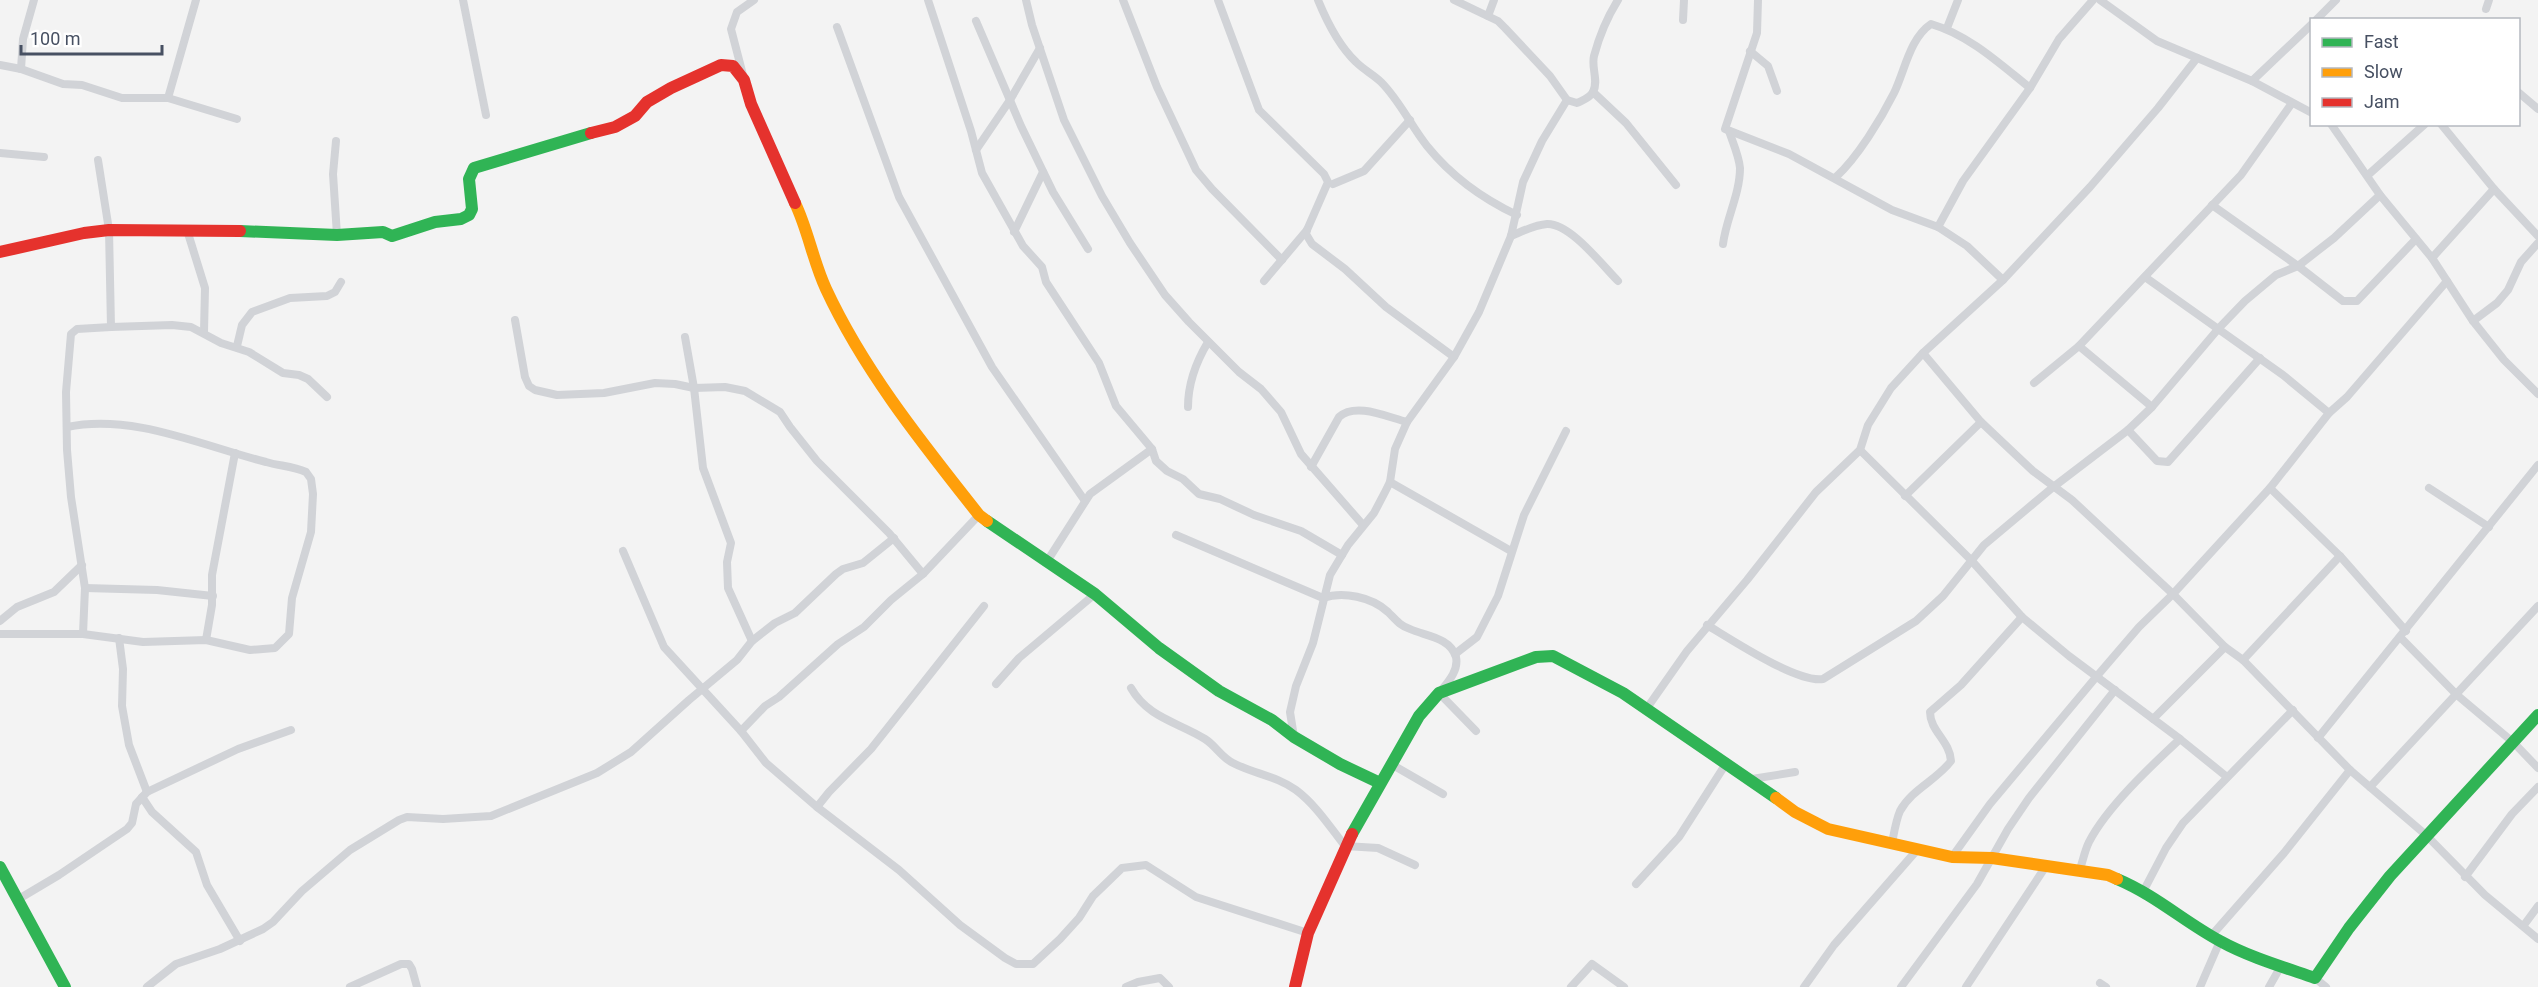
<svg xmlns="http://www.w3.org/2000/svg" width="2538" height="987" font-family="Roboto,sans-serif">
<rect width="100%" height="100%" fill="#f3f3f3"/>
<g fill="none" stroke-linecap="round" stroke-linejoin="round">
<g stroke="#d1d3d7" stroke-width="8">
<polyline points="463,0 486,115"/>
<polyline points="928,0 971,131 982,173 1023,246 1042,267 1046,282 1099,363 1116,406 1152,449 1156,461 1167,471 1183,479 1199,494 1220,499 1254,515 1301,531 1342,555"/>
<polyline points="1026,0 1032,25 1064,120 1102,196 1130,243 1165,295 1189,322 1239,372 1261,389 1281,412 1301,454 1363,525"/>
<polyline points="1123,0 1157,87 1196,170 1212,189 1282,260"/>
<polyline points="1218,0 1259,110 1324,174 1328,182 1307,230 1264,281"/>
<path d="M1318 0C1327 22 1339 46 1356 62 1364 70 1374 75 1381 82 1400 101 1411 126 1427 146 1452 177 1481 198 1517 215"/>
<path d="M1454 0 1498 21 1505 28 1550 76 1567 100 1577 103C1583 100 1590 98 1593 92 1599 81 1591 68 1594 56 1599 37 1608 16 1618 0"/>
<polyline points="1758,0 1757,33 1725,129 1789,154 1892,210 1938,227 1967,246 2003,280"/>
<polyline points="2100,0 2157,41 2252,81 2312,113"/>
<polyline points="2486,9 2489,0"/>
<polyline points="1488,16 1494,0"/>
<polyline points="1683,20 1684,0"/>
<polyline points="2316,20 2336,0"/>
<polyline points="976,21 1021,126 1053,192 1088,249"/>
<polyline points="837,27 899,197 992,367 1085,501"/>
<polyline points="1947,28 1958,0"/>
<polyline points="1750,51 1768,66 1777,91"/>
<polyline points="0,65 21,69 63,84 82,85 122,98 168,98 237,119"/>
<polyline points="21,69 23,39 34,0"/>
<polyline points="743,75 731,29 737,12 754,0"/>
<polyline points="2252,81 2312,24"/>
<polyline points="1593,92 1626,123 1676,185"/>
<polyline points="2518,92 2538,109"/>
<polyline points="168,98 196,0"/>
<polyline points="2331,124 2380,195 2432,258 2473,321 2504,360 2538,394"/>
<polyline points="2441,124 2494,189"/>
<polyline points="336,141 333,174 337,235"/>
<polyline points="976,150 1010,100 1040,48"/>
<polyline points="0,153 44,157"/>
<polyline points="98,160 109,230 111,327"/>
<polyline points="2368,175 2425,124"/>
<path d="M1836 177C1857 158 1881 119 1894 93 1905 70 1910 38 1931 24 1969 35 2000 64 2030 88"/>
<polyline points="1333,184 1364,171 1410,120"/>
<polyline points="2212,205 2298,266 2343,301 2357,301 2416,239"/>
<polyline points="1938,227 1963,181 2030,88 2059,39 2093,0"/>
<polyline points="187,230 205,288 204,332"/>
<polyline points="1307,230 1306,234 1312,244 1345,269 1386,307 1454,357"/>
<polyline points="1014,232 1043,172"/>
<path d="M1511 236C1523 231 1534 225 1547 224 1570 223 1602 265 1618 281"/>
<path d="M1723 244C1726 219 1740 194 1740 168 1739 156 1733 143 1729 131"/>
<polyline points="2432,258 2494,189 2538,236"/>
<polyline points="2145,277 2283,375 2329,413"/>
<polyline points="515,320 525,377 529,386 535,390 557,395 604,393 655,383 675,384 694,388 725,387 745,391 780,412 790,427 817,461 889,533 923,574"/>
<polyline points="2473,321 2497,303 2508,290 2521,262 2538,243"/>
<polyline points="685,337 694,388 703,468 731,543 727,562 728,588 752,641"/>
<polyline points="237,346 242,325 252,312 290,298 327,296 335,292 341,282"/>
<polyline points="1923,353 1981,422 2033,471 2072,500 2173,594 2225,647 2243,660 2350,770 2426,835 2485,895 2538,939"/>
<polyline points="2034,383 2079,346"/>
<path d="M1188 407C1188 383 1196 362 1208 342"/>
<polyline points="2152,407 2079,346 2241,175 2292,103"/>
<polyline points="2128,430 2157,461 2168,462 2260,358"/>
<polyline points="1860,450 1971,560 2022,617 2069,656 2180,739 2227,777"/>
<path d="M1311 467 1339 417C1356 402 1387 417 1407 422"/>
<polyline points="1390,482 1511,551"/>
<polyline points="2270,488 2340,556 2406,631"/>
<polyline points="2429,488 2489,527"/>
<polyline points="1905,496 1981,422"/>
<path d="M1176 535 1323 598C1343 591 1372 597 1388 612 1395 619 1400 626 1410 629 1425 636 1450 637 1456 657 1459 671 1447 683 1439 693L1476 731"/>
<polyline points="623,551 664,647 741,731 766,763 817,807 899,870 960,925 1005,958 1016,964 1033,964 1060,939 1079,918 1093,896 1122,868 1146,865 1196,897 1308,933"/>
<polyline points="1046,563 1090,494 1152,449"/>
<polyline points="85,588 157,590 213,596"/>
<polyline points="0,621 17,607 54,592 82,565"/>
<path d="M1707 625C1732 640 1797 683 1823 679L1916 621 1943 596 1984 545 2052 488 2128 430 2152 407 2219 328 2245 301 2276 275 2298 266 2334 238 2380 195"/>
<path d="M0 634H83L143 642 206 640 250 650 275 648 289 634 292 598 311 532 313 494 311 479 306 472C293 466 279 466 266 462 203 446 132 413 67 427"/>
<polyline points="83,634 85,588 71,497 67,450 66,392 71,334 77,329 111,327 172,325 191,327 221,343 249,352 283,373 299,375 308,379 327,397"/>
<polyline points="119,638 123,669 122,706 129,745 147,792"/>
<polyline points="2401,638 2457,695 2514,743 2538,768"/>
<polyline points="206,640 212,605 212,575 235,453"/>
<polyline points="1455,654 1477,637 1498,596 1524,515 1566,431"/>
<polyline points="2243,660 2340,556"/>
<polyline points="996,684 1019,658 1095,594"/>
<path d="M1131 688C1148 718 1178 722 1205 739 1216 746 1221 757 1233 763 1254 774 1277 776 1296 790 1316 805 1330 827 1345 846L1378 848 1415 865"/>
<polyline points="1647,708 1687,651 1747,580 1816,492 1860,450 1868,425 1891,388 1923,353 2003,280 2090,187 2158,108 2197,58"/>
<polyline points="2153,719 2225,647"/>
<polyline points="741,731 765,706 779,697 838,644 864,627 891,600 923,574 979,515"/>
<polyline points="1294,737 1290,712 1296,686 1313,643 1330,575 1348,545 1374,513 1385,492 1390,482 1395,449 1407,422 1454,357 1479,312 1511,236 1523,182 1542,141 1567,100"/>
<polyline points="2318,738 2538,465"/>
<polyline points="1391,764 1443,794"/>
<polyline points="1752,779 1795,772"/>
<polyline points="2370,787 2538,606"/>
<polyline points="142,797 152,812 196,852 207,885 240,941"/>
<polyline points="817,807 829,792 871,749 984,606"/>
<path d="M1892 843C1894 833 1896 820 1900 811 1912 789 1937 780 1951 761 1950 741 1930 731 1930 712L1961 685 2022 617"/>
<polyline points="1952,857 1990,804 2097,676 2139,627 2173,594 2270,488 2329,413 2347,397 2447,281"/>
<path d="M2080 869C2083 860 2085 850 2089 842 2107 807 2151 766 2180 739"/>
<polyline points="2465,877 2512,814 2538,787"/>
<polyline points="1636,884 1679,837 1727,762"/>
<polyline points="2144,890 2166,848 2183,823 2293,710"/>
<polyline points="17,900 59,875 127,829 132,823 136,804 147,792 238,749 291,730"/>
<polyline points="2524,925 2538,906"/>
<polyline points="2212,935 2284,853 2350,770"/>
<polyline points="2315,978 2326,987"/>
<polyline points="2100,983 2106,987"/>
<polyline points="147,987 176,964 220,949 263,929 273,922 302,891 350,850 399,820 407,817 443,819 491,816 597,773 631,752 689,700 737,660 752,641 775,623 795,613 836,574 843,569 863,563 894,538"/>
<polyline points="350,987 401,964 409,964 412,969 417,987"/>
<polyline points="1126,987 1138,982 1160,978 1169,987"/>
<polyline points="1571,987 1592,964 1624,987"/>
<polyline points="1804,987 1834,945 1917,850"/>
<polyline points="1901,987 1977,884 2008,829 2029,798 2115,690"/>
<polyline points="1966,987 2046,866"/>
<polyline points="2200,987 2220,941"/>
<polyline points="2269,987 2281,966"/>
</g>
<g stroke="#30b455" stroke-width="12">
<polyline points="240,231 337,235 383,232 392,236 435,222 461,219 469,215 472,209 469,179 474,168 591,133"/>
<polyline points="987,521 1095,594 1159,648 1219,691 1272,720 1294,737 1340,764 1380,783"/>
<polyline points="1352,834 1419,716 1439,693 1536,657 1553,656 1623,693 1776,798"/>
<polyline points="0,867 65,987"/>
<path d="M2117 879C2157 896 2183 921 2220 941 2249 957 2283 967 2315 978L2349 928 2390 876 2538 715"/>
</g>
<g stroke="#ff9f0a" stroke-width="12">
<path d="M795 203C808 230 813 261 826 289 864 371 923 444 979 515L987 521"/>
<polyline points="1776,798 1795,812 1828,829 1952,857 1992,858 2108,875 2117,879"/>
</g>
<g stroke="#e5322d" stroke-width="12">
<polyline points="591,133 615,127 635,116 647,102 671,88 721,65 733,66 744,80 751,104 795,203"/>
<polyline points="0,252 84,233 109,230 240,231"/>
<polyline points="1295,987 1308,933 1352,834"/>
</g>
</g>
<rect x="2310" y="18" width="210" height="108" fill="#ffffff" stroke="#b5b9c0" stroke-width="1.5"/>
<rect x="2322" y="38" width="30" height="9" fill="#30b455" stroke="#b5b9c0" stroke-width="1.5"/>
<text x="2364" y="48" font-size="18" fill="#475062">Fast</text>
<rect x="2322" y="68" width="30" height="9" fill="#ff9f0a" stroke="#b5b9c0" stroke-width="1.5"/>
<text x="2364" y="78" font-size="18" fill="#475062">Slow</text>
<rect x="2322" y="98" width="30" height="9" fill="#e5322d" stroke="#b5b9c0" stroke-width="1.5"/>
<text x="2364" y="108" font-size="18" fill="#475062">Jam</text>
<path d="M21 45v9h141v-9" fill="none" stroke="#475062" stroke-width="3"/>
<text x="30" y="45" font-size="18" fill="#475062" stroke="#ffffff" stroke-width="4.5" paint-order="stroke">100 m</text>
</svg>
